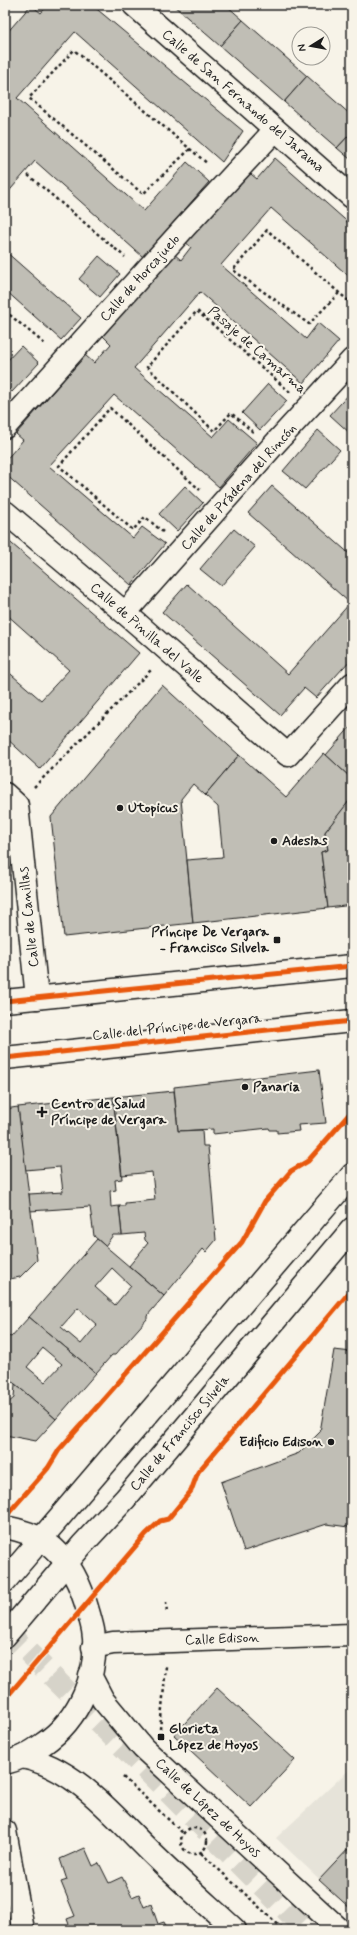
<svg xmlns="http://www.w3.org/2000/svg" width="357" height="1935" font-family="Mynerve,sans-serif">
<rect width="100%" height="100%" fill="#f7f3e8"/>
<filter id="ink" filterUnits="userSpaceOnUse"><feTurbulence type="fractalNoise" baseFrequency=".025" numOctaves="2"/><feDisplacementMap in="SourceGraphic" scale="8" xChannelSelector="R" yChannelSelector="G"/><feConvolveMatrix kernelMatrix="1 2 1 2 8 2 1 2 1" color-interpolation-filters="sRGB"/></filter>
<g filter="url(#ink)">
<polygon fill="#e6e3d9" points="352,1767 352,1910 276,1838"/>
<g fill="#c0beb5" stroke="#1c1c1c" fill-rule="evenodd">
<polygon points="31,5 41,13 48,5 92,5 243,131 222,162 75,32 17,98 144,211 187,162 209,182 143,257 35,161 5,196 5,35"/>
<polygon points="173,5 226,5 243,20 220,46"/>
<polygon points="243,20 307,76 284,102 220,46"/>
<polygon points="307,76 352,116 352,132 337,148 284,102"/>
<polygon points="352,132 352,156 350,159 337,148"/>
<polygon points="275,158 352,226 352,279 271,208 221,265 306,339 318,323 339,341 303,383 200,292 134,368 213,437 229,419 257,443 219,487 114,395 49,466 133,538 142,527 165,544 131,585 5,474 5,461 23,440 16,434 85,355 94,363 111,344 102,335 173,253 181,260 191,247 184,241 246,170 257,179"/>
<polygon points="5,251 81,318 61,340 5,290"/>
<polygon points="99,256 120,274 100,297 79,279"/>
<polygon points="21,346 39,363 12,392 5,385 5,363"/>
<polygon points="268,384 287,401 260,430 242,413"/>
<polygon points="352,391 352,435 330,415"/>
<polygon points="318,430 340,450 305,489 283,471"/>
<polygon points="185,486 203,503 177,531 159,514"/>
<polygon points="272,486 352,556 352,658 316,698 304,688 280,715 162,612 187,584 288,674 350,603 248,513"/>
<polygon points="234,529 255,547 221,586 200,569"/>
<polygon points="5,538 139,653 40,769 5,737 5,669 41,700 69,670 5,613"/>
<polygon points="162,685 239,755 205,795 193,784 181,799 193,923 64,937 51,817"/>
<polygon points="352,725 352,779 326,755"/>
<polygon points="324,753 352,779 352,798 325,832 328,850 321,852 328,908 193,923 187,860 223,857 218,807 205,795 239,755 286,797"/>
<polygon points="349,801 352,801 352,905 328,908 321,852 328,850 325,832"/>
<polygon points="5,923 8,945 5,945"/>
<polygon points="319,1070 326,1123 298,1125 299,1131 277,1133 277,1130 270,1130 269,1128 213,1134 213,1129 178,1131 174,1087"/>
<polygon points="174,1091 178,1131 202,1130 203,1146 208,1146 216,1240 206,1252 203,1249 164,1296 129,1266 148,1243 145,1240 144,1233 122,1235 119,1206 125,1206 125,1203 155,1200 152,1172 122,1175 113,1097"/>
<polygon points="113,1097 122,1179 115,1180 116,1190 110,1191 111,1207 119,1206 122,1235 113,1235 105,1246 94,1236 90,1207 30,1211 29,1194 63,1192 60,1167 25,1170 18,1107"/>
<polygon points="18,1107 37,1260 20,1277 5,1280 5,1109"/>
<path d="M97 1239 164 1296 147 1316V1319L115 1355H112L96 1373 29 1317ZM112 1268 131 1286 115 1305 95 1287ZM78 1308 97 1325 81 1344 61 1327Z"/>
<path d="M29 1317 96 1373 56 1419 8 1378 5 1377V1334L11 1337ZM43 1348 62 1364 45 1382 27 1367Z"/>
<polygon points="334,1350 352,1352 352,1531 348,1527 327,1524 244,1551 221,1482 299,1453 320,1432"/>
<polygon points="15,1384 56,1419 36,1441 5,1435 5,1402 8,1403 14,1398"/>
<polygon points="217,1688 295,1760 251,1807 174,1735"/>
<polygon points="352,1845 352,1910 319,1880"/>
<polygon points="85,1848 93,1866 99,1863 109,1883 122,1877 132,1897 139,1894 144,1907 151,1904 158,1924 164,1922 168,1930 71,1930 67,1919 75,1916 61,1882 67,1880 60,1859"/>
</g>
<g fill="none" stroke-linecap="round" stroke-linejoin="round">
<polyline stroke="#d6d3c9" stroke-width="22" stroke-dasharray="22 11" stroke-linecap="butt" points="5,1629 306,1930"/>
<g stroke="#1c1c1c" stroke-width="25">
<g id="minor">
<polyline points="134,5 352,197"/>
<polyline points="5,427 186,226 275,130"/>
<polyline points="5,512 125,613 288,755 352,684"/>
<polyline points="125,613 271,448 352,360"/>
<polyline points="5,794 17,805 37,998"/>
<polyline points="93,1647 113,1643 352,1635"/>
<polyline points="5,1831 23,1930"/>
</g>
</g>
<g stroke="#1c1c1c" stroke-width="25">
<g id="tertiary">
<path d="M5 1527C20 1530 35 1534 47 1543 66 1557 78 1579 85 1601 88 1611 91 1620 93 1630 100 1673 79 1720 43 1744 32 1752 19 1760 5 1763"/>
<polyline points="90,1675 103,1700 143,1748 340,1930"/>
<path d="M22 1757C79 1768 118 1822 159 1860 184 1884 210 1907 235 1930"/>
</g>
</g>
<g stroke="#1c1c1c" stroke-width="25">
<g id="secondary">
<polyline points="5,1001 352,966"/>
<polyline points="5,1058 352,1021"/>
</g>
</g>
<g stroke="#1c1c1c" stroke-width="25">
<g id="primary">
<polyline points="5,1581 352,1175"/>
<polyline points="5,1636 82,1545 125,1499 352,1229"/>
</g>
</g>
<g stroke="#1c1c1c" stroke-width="2.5" stroke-dasharray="3 3" stroke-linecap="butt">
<polyline points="5,6 6,5"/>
<polyline points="190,149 143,194 29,98 74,50 190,149 208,164"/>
<polyline points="28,175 125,257"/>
<polyline points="339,293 309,324 233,270 267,230 352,304"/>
<polyline points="5,311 46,345"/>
<polyline points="253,432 231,413 214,431 147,367 197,311 290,392"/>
<polyline points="163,532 145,517 133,530 59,466 110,408 200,490"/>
<polyline points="34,787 152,669"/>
<polyline points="166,1602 167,1613"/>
<polyline points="160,1729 166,1666"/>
<polyline points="123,1777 184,1834"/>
<circle cx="194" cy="1841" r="13"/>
<polyline points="201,1853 284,1930"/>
</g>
<use href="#minor" stroke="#f7f3e8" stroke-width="22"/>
<use href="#tertiary" stroke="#f7f3e8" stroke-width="22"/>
<use href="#secondary" stroke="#f7f3e8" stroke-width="22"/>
<use href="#primary" stroke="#f7f3e8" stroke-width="22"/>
<g stroke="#f7f3e8" stroke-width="8">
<g id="cycleway">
<polyline points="5,1001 352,966"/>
<polyline points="5,1058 352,1021"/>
<polyline points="5,1517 48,1468 59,1450 242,1242 265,1201 291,1171 308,1161 352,1111"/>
<polyline points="5,1699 146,1534 160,1521 168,1519 191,1491 198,1472 352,1289"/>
</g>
</g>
<use href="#cycleway" stroke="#e8590c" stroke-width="5"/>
</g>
</g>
<g fill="#1c1c1c" stroke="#f7f3e8" stroke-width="1.5">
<circle cx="120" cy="808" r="4"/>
<circle cx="274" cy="841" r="4"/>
<rect x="273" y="936" width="8" height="8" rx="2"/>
<circle cx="245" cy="1087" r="4"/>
<path d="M40 1106h4v4h4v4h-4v4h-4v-4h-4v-4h4z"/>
<circle cx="331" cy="1442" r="4"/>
<rect x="157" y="1733" width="8" height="8" rx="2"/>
</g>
<g text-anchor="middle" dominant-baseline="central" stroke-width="4" stroke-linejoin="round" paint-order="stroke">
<g font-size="14" fill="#1c1c1c" stroke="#f7f3e8">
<text transform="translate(243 101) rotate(41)">Calle de San Fernando del Jarama</text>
<text transform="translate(140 278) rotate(-48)">Calle de Horcajuelo</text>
<text transform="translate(257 350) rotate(41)">Pasaje de Camarma</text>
<text transform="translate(239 487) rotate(-48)">Calle de Prádena del Rincón</text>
<text transform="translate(147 633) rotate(41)">Calle de Pinilla del Valle</text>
<text transform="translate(29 917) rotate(-96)">Calle de Canillas</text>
<text transform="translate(177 1027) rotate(-6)">Calle del Príncipe de Vergara</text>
<text transform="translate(180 1433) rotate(-50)">Calle de Francisco Silvela</text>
<text transform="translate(222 1639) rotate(-2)">Calle Edison</text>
<text transform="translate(208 1808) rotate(43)">Calle de López de Hoyos</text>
</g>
<g font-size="14" font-weight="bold" fill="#1c1c1c" stroke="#f7f3e8" text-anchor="start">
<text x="128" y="808">Utopicus</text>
<text x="282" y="841">Adeslas</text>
<text x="269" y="932" text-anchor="end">Príncipe De Vergara<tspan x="269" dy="16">- Francisco Silvela</tspan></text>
<text x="253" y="1087">Panaria</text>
<text x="51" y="1104">Centro de Salud<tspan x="51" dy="16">Príncipe de Vergara</tspan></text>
<text x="323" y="1442" text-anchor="end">Edificio Edison</text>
<text x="169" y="1729">Glorieta<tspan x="169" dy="16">López de Hoyos</tspan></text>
</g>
</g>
<rect width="357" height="1935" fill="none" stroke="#f7f3e8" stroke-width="20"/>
<rect x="10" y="10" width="337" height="1915" fill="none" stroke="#1c1c1c" stroke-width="1.5" filter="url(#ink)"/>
<g transform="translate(311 46) rotate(259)"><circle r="19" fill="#f7f3e8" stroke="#9f9d96"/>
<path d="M0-3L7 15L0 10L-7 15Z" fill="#1c1c1c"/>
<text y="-6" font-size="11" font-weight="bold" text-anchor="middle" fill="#1c1c1c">N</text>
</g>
</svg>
